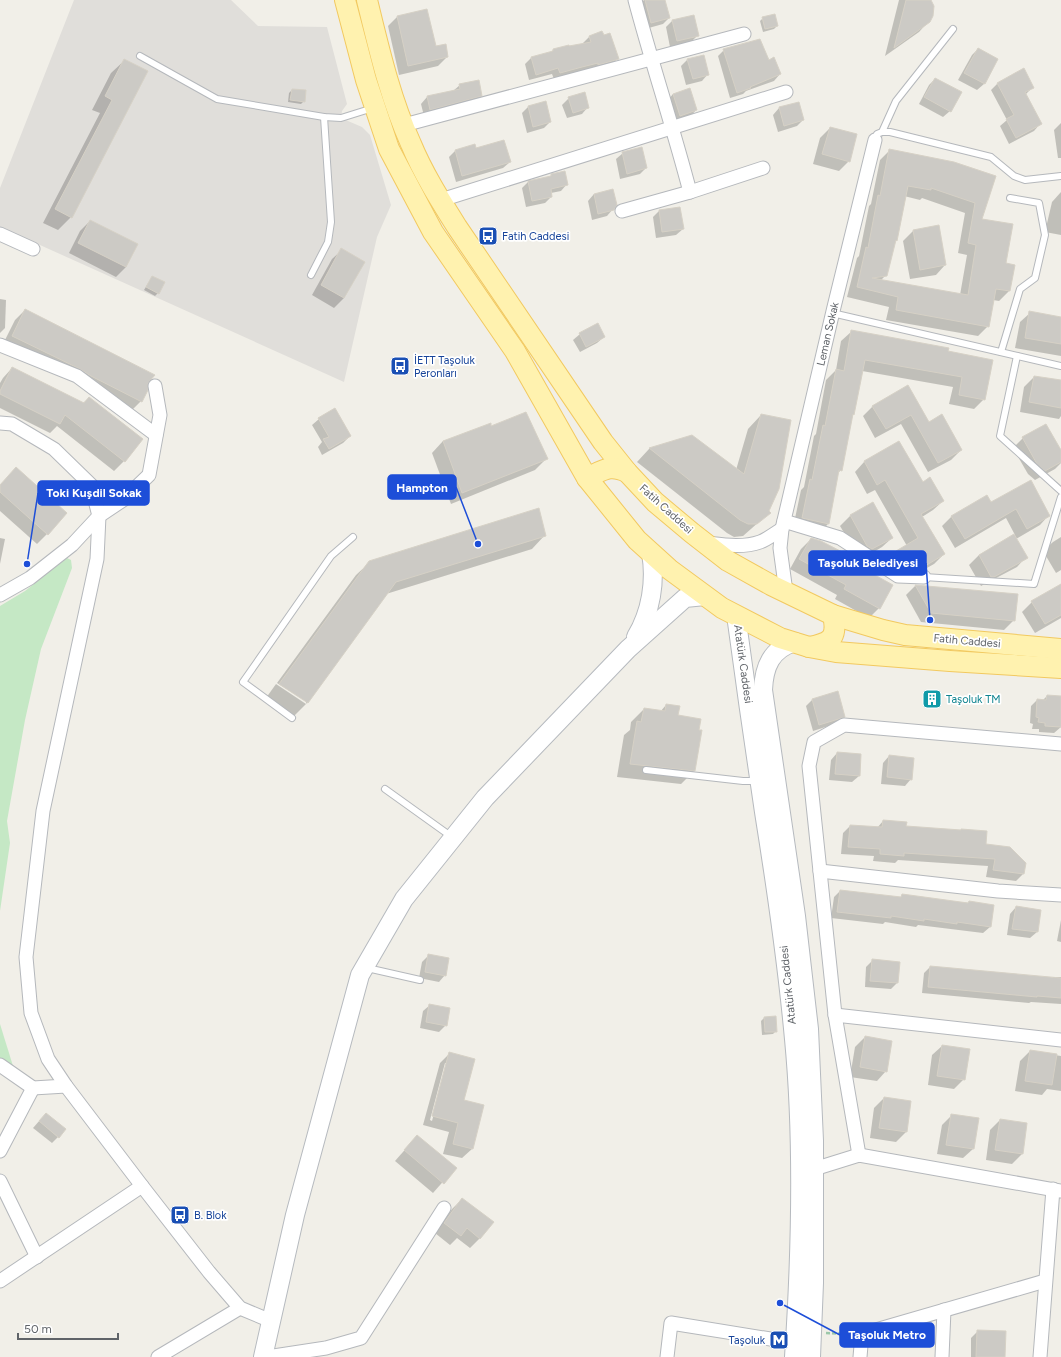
<svg xmlns="http://www.w3.org/2000/svg" width="1061" height="1357" font-family="Figtree,sans-serif">
<rect width="100%" height="100%" fill="#f1efe8"/>
<polygon fill="#e0deda" points="74,0 231,0 258,26 327,27 347,104 342,111 341,118 362,127 370,135 391,205 377,237 344,382 0,227 0,188"/>
<g fill="#c5e8c5">
<polygon points="67,558 71,560 72,568 41,649 25,720 7,821 10,843 0,911 0,606 25,591"/>
<polygon points="0,1024 13,1066 15,1073 0,1070"/>
</g>
<g fill="#0003" fill-rule="evenodd">
<polygon points="644,0 664,0 669,18 663,24 645,29 638,6"/>
<polygon points="899,0 930,0 929,21 919,32 885,56"/>
<polygon points="397,17 435,47 447,57 438,66 399,75 388,26"/>
<polygon points="763,18 777,26 774,29 763,32 760,21"/>
<polygon points="672,21 698,35 691,42 670,47 666,27"/>
<polygon points="602,33 617,59 611,65 554,79 552,74 529,80 525,64 531,58 551,53 553,50 583,44 583,43 589,37"/>
<polygon points="978,49 997,59 984,84 977,90 958,80 972,55"/>
<polygon points="724,50 780,74 774,81 746,91 743,94 730,98 718,56"/>
<polygon points="125,60 146,71 71,217 58,230 43,223 100,113 92,110 111,73"/>
<polygon points="687,60 708,74 702,81 686,85 681,66"/>
<polygon points="1023,70 1033,87 1025,95 1040,124 1034,131 1009,144 1000,126 1007,120 991,90 997,84"/>
<polygon points="935,79 950,111 943,117 919,104 929,85"/>
<polygon points="460,85 481,96 474,102 424,116 421,104 427,97 453,91"/>
<polygon points="292,90 304,101 301,104 288,102 289,93"/>
<polygon points="673,94 696,110 690,117 674,122 667,101"/>
<polygon points="569,98 588,107 582,114 567,118 562,105"/>
<polygon points="528,107 550,122 544,128 527,133 522,113"/>
<polygon points="779,108 803,120 797,126 778,132 773,115"/>
<polygon points="1061,123 1061,158 1058,158 1054,130"/>
<polygon points="830,128 849,161 839,171 813,164 820,138"/>
<polygon points="475,149 510,162 503,168 456,182 449,157 455,151"/>
<path d="M890 150 995 177 980 219 1005 264 1013 266 1009 291 999 301 993 300 988 326 978 336 886 320 889 307 847 297 857 258 859 256 869 206 871 204 880 160ZM904 196 920 200 922 198 965 213 958 253 967 255 960 295 880 281 886 275 894 242 896 240Z"/>
<polygon points="623,153 646,168 640,174 620,179 616,159"/>
<polygon points="552,175 567,184 561,191 551,193 551,197 545,203 526,207 522,188 528,182 549,177"/>
<polygon points="1061,192 1061,235 1045,232 1052,202"/>
<polygon points="594,194 613,209 607,216 592,220 588,201"/>
<polygon points="659,211 683,229 676,235 656,238 653,217"/>
<polygon points="90,221 137,245 126,267 116,277 69,253 80,231"/>
<polygon points="939,226 945,265 936,275 910,279 903,241 913,231"/>
<polygon points="342,250 364,262 344,298 334,308 312,295 332,259"/>
<polygon points="152,277 158,293 155,296 144,290"/>
<polygon points="0,299 6,300 5,328 0,333"/>
<polygon points="25,310 147,383 141,401 131,411 70,378 2,346 15,320"/>
<polygon points="1030,313 1061,319 1061,356 1015,348 1020,322"/>
<polygon points="851,332 947,352 984,399 974,409 949,404 953,387 862,371 841,470 838,473 828,524 818,534 793,528 801,490 804,487 814,436 816,434 826,380 836,370 841,341"/>
<polygon points="580,334 604,337 597,343 580,352 573,340"/>
<polygon points="12,368 83,403 89,398 124,461 114,471 57,426 50,433 0,408 0,383 3,378"/>
<polygon points="1034,377 1061,381 1061,416 1059,419 1020,412 1024,387"/>
<polygon points="907,387 928,423 961,450 951,460 928,472 901,424 875,438 863,416 873,406"/>
<polygon points="761,415 767,512 769,513 743,536 734,537 727,533 637,462 649,449 691,436 736,470 748,429"/>
<polygon points="319,419 350,436 343,443 322,455 318,447 322,442 312,425"/>
<polygon points="490,428 546,459 535,470 451,504 432,453 443,441"/>
<polygon points="1023,438 1061,452 1061,463 1055,469 1035,480 1028,474 1013,448"/>
<polygon points="899,443 922,483 943,501 933,510 922,517 944,554 934,564 909,578 887,562 896,552 907,546 875,490 867,494 855,472 864,462"/>
<polygon points="1030,481 1049,515 1040,525 1016,539 1026,557 1017,567 981,586 969,565 979,555 1015,535 1006,518 955,548 942,526 952,516 991,504"/>
<polygon points="0,486 47,534 37,544 0,511"/>
<polygon points="873,503 892,538 882,547 862,559 858,556 840,526 850,516"/>
<polygon points="545,535 532,549 386,594 306,704 306,701 277,683 356,575 370,562"/>
<polygon points="1061,537 1061,570 1056,573 1043,551 1053,542"/>
<polygon points="0,538 5,539 0,564"/>
<polygon points="811,539 844,560 879,608 869,618 835,599 837,595 790,569 801,549"/>
<polygon points="1061,585 1061,618 1035,633 1022,612 1032,602"/>
<polygon points="915,586 1017,595 1014,620 1004,630 921,622 906,595"/>
<polygon points="276,684 306,704 294,716 266,698"/>
<polygon points="1047,696 1061,697 1061,727 1054,733 1039,732 1039,729 1032,729 1033,724 1030,723 1031,706 1037,700 1043,700"/>
<polygon points="812,700 844,717 838,723 813,731 806,706"/>
<polygon points="666,705 677,716 694,771 681,784 617,777 624,735 630,730 631,722 644,709 660,712"/>
<polygon points="837,753 859,776 852,782 829,780 831,760"/>
<polygon points="889,756 911,779 905,786 881,784 883,763"/>
<polygon points="883,821 905,827 960,831 961,830 985,845 1023,874 1016,881 986,877 988,866 898,860 895,863 873,861 874,856 841,854 843,833 850,826 877,828"/>
<polygon points="840,891 900,898 902,896 968,903 969,902 990,927 983,933 918,925 916,927 885,922 883,924 831,918 834,897"/>
<polygon points="1016,907 1037,932 1030,938 1007,935 1010,914"/>
<polygon points="1061,920 1061,942 1057,941"/>
<polygon points="429,955 445,975 439,982 419,978 422,962"/>
<polygon points="873,960 897,983 891,989 865,987 866,967"/>
<polygon points="930,967 1052,978 1054,977 1061,977 1061,1004 1031,1002 1029,1003 922,993 924,973"/>
<polygon points="430,1005 446,1025 439,1032 420,1028 423,1011"/>
<polygon points="764,1018 776,1031 773,1034 762,1035 761,1021"/>
<polygon points="865,1037 886,1071 877,1081 850,1077 855,1047"/>
<polygon points="942,1046 964,1079 954,1089 928,1085 932,1055"/>
<polygon points="1030,1051 1061,1056 1061,1091 1047,1089 1042,1095 1015,1091 1020,1061"/>
<path d="M450 1053 463 1101 472 1149 462 1158 443 1154 449 1132 423 1125 440 1063ZM445 1063H447L432 1121 430 1120Z"/>
<polygon points="884,1098 910,1102 906,1132 896,1142 870,1138 874,1108"/>
<polygon points="952,1115 973,1149 963,1158 937,1154 942,1125"/>
<polygon points="40,1120 58,1137 52,1143 33,1128"/>
<polygon points="1000,1120 1026,1124 1022,1154 1012,1164 986,1160 990,1130"/>
<polygon points="417,1136 455,1168 433,1193 395,1161"/>
<polygon points="462,1199 480,1238 470,1248 457,1238 450,1245 435,1233 452,1209"/>
<polygon points="978,1331 1004,1357 971,1357 971,1338"/>
</g>
<g fill="#cccac5" stroke="#d6d1c6" fill-rule="evenodd">
<polygon points="645,0 665,0 670,18 651,23"/>
<polygon points="906,0 931,0 934,6 933,16 930,22 894,48"/>
<polygon points="427,9 436,46 446,44 448,57 408,66 397,16"/>
<polygon points="775,14 778,26 765,29 762,17"/>
<polygon points="694,15 699,36 677,41 672,20"/>
<polygon points="602,31 604,35 610,33 619,59 598,65 598,63 582,67 560,73 558,68 536,75 531,57 553,51 553,49 569,45 569,46 591,42 589,36"/>
<polygon points="760,39 769,60 774,57 781,74 750,87 751,88 737,93 723,49"/>
<polygon points="978,48 998,59 985,84 964,73"/>
<polygon points="704,55 709,75 693,79 687,59"/>
<polygon points="124,59 148,71 72,218 55,209 112,100 105,96"/>
<polygon points="1024,68 1034,88 1025,92 1042,124 1016,138 1006,119 1014,115 997,83"/>
<polygon points="935,78 962,92 951,112 924,97"/>
<polygon points="479,80 482,96 430,110 427,96 460,89 459,84"/>
<polygon points="690,88 697,110 680,116 673,94"/>
<polygon points="292,89 306,90 305,102 290,100"/>
<polygon points="585,92 589,108 573,113 568,97"/>
<polygon points="546,101 551,122 533,127 528,106"/>
<polygon points="799,102 804,120 784,126 779,107"/>
<polygon points="830,127 857,134 850,162 822,154"/>
<polygon points="504,140 511,162 462,176 455,150 475,144 476,148"/>
<polygon points="642,147 647,168 627,174 622,152"/>
<path d="M889 149 954 162 996 176 982 219 1013 224 1006 263 1015 265 1010 291 996 289 989 327 896 310 898 297 857 287 866 247 868 248 878 195 880 196ZM908 186 931 190V188L975 203 968 243 976 245 968 295 872 278 887 276 896 240 897 241Z"/>
<polygon points="565,171 568,185 551,189 552,197 532,201 528,181 551,176 551,174"/>
<polygon points="613,189 617,205 614,210 598,214 594,194"/>
<polygon points="680,207 684,229 662,232 659,210"/>
<polygon points="90,220 138,244 126,267 78,243"/>
<polygon points="939,225 946,265 920,270 913,230"/>
<polygon points="341,248 365,262 344,298 321,285"/>
<polygon points="152,276 165,282 159,294 146,287"/>
<polygon points="25,309 155,375 148,383 148,390 142,402 91,376 80,369 12,336"/>
<polygon points="1029,311 1061,317 1061,344 1025,338"/>
<polygon points="598,323 605,337 586,347 579,333"/>
<polygon points="851,330 949,348 948,351 993,360 985,400 959,395 962,377 865,360 854,415 853,414 842,471 839,470 829,524 802,518 810,479 812,480 823,425 825,426 836,369 844,371"/>
<polygon points="12,367 84,403 89,397 143,439 125,462 65,415 60,424 0,394 0,391"/>
<polygon points="1034,376 1061,380 1061,408 1029,402"/>
<polygon points="908,385 929,422 942,414 962,450 938,463 911,415 886,429 872,406"/>
<polygon points="335,408 351,436 329,449 323,439 329,437 318,418"/>
<polygon points="526,412 548,459 462,493 443,441 491,423 491,426"/>
<polygon points="761,414 791,420 779,489 769,511 771,513 757,524 748,524 740,520 649,448 692,435 744,474"/>
<polygon points="1046,424 1061,450 1061,462 1045,471 1037,464 1022,437"/>
<polygon points="899,441 923,482 930,477 944,501 921,514 945,554 920,569 905,568 896,551 918,538 885,480 877,485 864,461"/>
<polygon points="16,467 67,513 48,535 0,492 0,485"/>
<polygon points="1031,480 1050,516 1027,529 1016,509 965,539 951,516 987,495 991,502"/>
<polygon points="873,502 893,538 872,549 867,546 850,515"/>
<polygon points="539,508 546,536 396,582 308,703 279,684 369,561"/>
<polygon points="1014,534 1028,558 994,577 991,577 979,555"/>
<polygon points="811,538 821,541 848,555 846,559 893,585 880,609 844,589 846,585 799,559"/>
<polygon points="1061,584 1061,615 1045,624 1031,601"/>
<polygon points="915,585 1018,594 1015,621 931,613"/>
<polygon points="838,691 845,717 819,725 812,699"/>
<polygon points="1047,695 1061,696 1061,727 1045,726 1045,723 1038,722 1039,718 1036,717 1037,699 1046,700"/>
<polygon points="666,704 680,706 678,715 701,719 699,730 702,730 695,771 630,764 637,721 641,722 644,708 665,711"/>
<polygon points="837,752 861,754 860,776 835,774"/>
<polygon points="889,755 914,758 912,780 887,777"/>
<polygon points="883,820 907,822 906,826 961,830 961,829 987,831 986,844 1010,847 1026,863 1024,874 993,870 995,859 904,853 904,856 880,854 880,849 848,847 850,825 882,827"/>
<polygon points="840,890 901,897 902,894 968,903 969,901 994,905 991,927 957,922 957,924 924,919 924,921 891,916 891,918 837,912"/>
<polygon points="1016,906 1041,910 1038,932 1012,929"/>
<polygon points="428,954 449,958 446,976 425,972"/>
<polygon points="872,959 900,962 898,983 870,981"/>
<polygon points="930,966 1061,978 1061,998 1037,996 1037,997 928,987"/>
<polygon points="429,1004 450,1008 447,1026 426,1022"/>
<polygon points="776,1016 777,1032 765,1032 764,1017"/>
<polygon points="865,1036 892,1041 887,1072 860,1067"/>
<polygon points="942,1045 970,1049 965,1080 937,1076"/>
<polygon points="1030,1050 1057,1054 1052,1085 1025,1081"/>
<polygon points="449,1052 475,1059 464,1100 484,1105 473,1149 453,1144 458,1123 432,1116"/>
<polygon points="884,1097 911,1101 907,1132 879,1128"/>
<polygon points="46,1113 66,1129 59,1138 39,1121"/>
<polygon points="951,1114 979,1118 974,1149 946,1145"/>
<polygon points="1000,1119 1027,1123 1023,1154 995,1150"/>
<polygon points="417,1135 457,1168 444,1184 404,1150"/>
<polygon points="462,1198 494,1222 480,1239 467,1228 461,1236 444,1223"/>
<polygon points="977,1330 1006,1331 1005,1357 976,1357"/>
</g>
<g fill="none" stroke-linecap="round" stroke-linejoin="round">
<g stroke="#b5b8bc" stroke-width="8">
<g id="lane">
<polyline points="140,56 217,99 324,117 341,118 373,108"/>
<polyline points="882,132 896,101 953,29"/>
<polyline points="875,140 877,134 882,132 890,132 991,157 1014,176 1025,180 1061,176"/>
<polyline points="311,275 328,242 331,222 324,117"/>
<polyline points="832,313 1061,366"/>
<polyline points="1001,352 1020,289 1035,278 1045,235 1039,203 1010,198"/>
<polyline points="1017,356 1000,436 1061,491"/>
<polyline points="924,577 1034,584 1061,497"/>
<polyline points="292,718 243,682 331,556 353,537"/>
<polyline points="646,770 743,781 758,781"/>
<polyline points="385,789 452,837"/>
<polyline points="367,968 420,980"/>
</g>
</g>
<g stroke="#b5b8bc" stroke-width="15">
<g id="street">
<path d="M635 0C652 64 673 127 690 192"/>
<polyline points="404,125 744,34"/>
<polyline points="441,200 786,92"/>
<polyline points="622,211 690,192 763,168"/>
<polyline points="0,234 33,249"/>
<polyline points="0,345 77,376 156,435"/>
<polyline points="0,423 12,424 54,449 91,485 99,516 97,559 43,811 26,957 31,1013 48,1059 66,1086 142,1186 209,1272 240,1308 271,1321"/>
<polyline points="784,521 840,538 898,576 924,577"/>
<path d="M706 543C724 545 743 548 760 542 768 539 775 533 782 529"/>
<polyline points="786,592 780,548 782,529 834,307 875,140"/>
<polyline points="0,595 30,578 72,545 99,516 123,500 149,475 160,415 155,386"/>
<polyline points="820,871 998,891 1061,895"/>
<polyline points="835,1015 1061,1040"/>
<polyline points="0,1065 33,1088 66,1086"/>
<polyline points="0,1151 33,1088"/>
<polyline points="859,1155 835,1015 809,766 814,742 844,725 1061,744"/>
<polyline points="806,1169 814,1169 859,1155 1061,1191"/>
<polyline points="0,1181 37,1257"/>
<polyline points="0,1281 142,1186"/>
<polyline points="158,1357 240,1308"/>
<polyline points="267,1357 326,1348 361,1338 444,1208"/>
<polyline points="667,1357 671,1323 795,1343"/>
<polyline points="860,1357 862,1334 1045,1281"/>
<polyline points="942,1357 944,1310"/>
<polyline points="1040,1357 1053,1189"/>
</g>
</g>
<g stroke="#b6babf" stroke-width="20">
<g id="secondary">
<path d="M736 615C745 681 754 746 764 812 776 887 787 962 794 1039 804 1144 801 1251 794 1357"/>
<path d="M636 637C651 612 656 581 651 553"/>
<path d="M795 642C771 649 764 667 763 690L796 916 809 1029 814 1141V1283L811 1357"/>
<polyline points="263,1357 295,1215 360,975 404,899 485,798 628,649 685,598 705,596"/>
</g>
</g>
<g stroke="#f2c960" stroke-width="22">
<g id="primary">
<polyline points="345,0 366,80 389,149 433,232 515,351 587,478 637,540 669,569 722,608 780,638 809,647 836,652 950,661 1061,668"/>
<path d="M367 0C379 49 390 98 411 144 423 173 440 200 457 227L603 442 627 472 655 502 692 533 728 561 771 585 833 615 883 630 905 635 1061 649"/>
<path d="M587 478C604 470 609 464 627 472"/>
<path d="M809 647C831 643 838 638 833 615"/>
</g>
</g>
<polyline stroke="#9cc7a9" stroke-width="2.5" stroke-dasharray="4 2" stroke-linecap="butt" points="826,1333 849,1334"/>
<use href="#lane" stroke="#fff" stroke-width="6"/>
<use href="#street" stroke="#fff" stroke-width="13"/>
<use href="#secondary" stroke="#fff" stroke-width="18"/>
<use href="#primary" stroke="#fff2af" stroke-width="20"/>
</g>
<defs>
<g id="bus-square" transform="scale(1)"><rect x="-9" y="-9" width="18" height="18" rx="4" fill="#1a4fb4" stroke="#fff"/><path d="M-5-6H5V4H4V6H2V4H-2V6H-4V4H-5ZM-3.5-4V0h7V-4ZM-3.5 1.2v1.5H-2V1.2ZM2 1.2v1.5H3.5V1.2Z" fill="#fff"/></g>
<g id="building-square" transform="scale(1)"><rect x="-9" y="-9" width="18" height="18" rx="4" fill="#0f9aa8" stroke="#fff"/><path d="M-4-6H4V6H1V3H-1V6H-4ZM-2.5-4.3h1.7v1.8h-1.7ZM.8-4.3h1.7v1.8H.8ZM-2.5-1h1.7V.8h-1.7ZM.8-1h1.7V.8H.8Z" fill="#fff"/></g>
<g id="metro-square" transform="scale(1)"><rect x="-9" y="-9" width="18" height="18" rx="4" fill="#1a4fb4" stroke="#fff"/><path d="M-5.5 5V-5H-3L0 0L3-5H5.5V5H3V-.5L0 4L-3-.5V5Z" fill="#fff"/></g>
</defs>
<g fill-rule="evenodd">
<use href="#bus-square" x="488" y="236"/>
<use href="#bus-square" x="400" y="366"/>
<use href="#building-square" x="932" y="699"/>
<use href="#bus-square" x="180" y="1215"/>
<use href="#metro-square" x="779" y="1340"/>
</g>
<g text-anchor="middle" dominant-baseline="central" stroke-width="3.5" stroke-linejoin="round" paint-order="stroke">
<g font-size="11" fill="#164399" stroke="#fff" text-anchor="start">
<text x="502" y="236">Fatih Caddesi</text>
<text x="414" y="360">İETT Taşoluk<tspan x="414" dy="13">Peronları</tspan></text>
<text x="194" y="1215">B. Blok</text>
<text x="765" y="1340" text-anchor="end">Taşoluk</text>
</g>
<g font-size="11" fill="#5f6368" stroke="#fff">
<text transform="translate(828 334) rotate(-77)">Leman Sokak</text>
<text transform="translate(666 509) rotate(42)">Fatih Caddesi</text>
<text transform="translate(967 641) rotate(5)">Fatih Caddesi</text>
<text transform="translate(743 664) rotate(82)">Atatürk Caddesi</text>
<text transform="translate(788 985) rotate(-96)">Atatürk Caddesi</text>
</g>
<g font-size="11" fill="#0d838f" stroke="#fff" text-anchor="start">
<text x="946" y="699">Taşoluk TM</text>
</g>
</g>
<path fill="none" stroke="#1d4ed8" stroke-width="1.5" d="M478 544L456 487M27 564L38 493M930 620L926 563M780 1303L840 1335"/>
<g fill="#1d4ed8" stroke="#fff" stroke-width="1.5">
<circle cx="478" cy="544" r="4"/>
<circle cx="27" cy="564" r="4"/>
<circle cx="930" cy="620" r="4"/>
<circle cx="780" cy="1303" r="4"/>
</g>
<g fill="#1d4ed8" stroke="#1d4ed8" stroke-width="1.5">
<rect x="388" y="475" width="68" height="24" rx="4"/>
<rect x="38" y="481" width="111" height="24" rx="4"/>
<rect x="809" y="551" width="117" height="24" rx="4"/>
<rect x="840" y="1323" width="94" height="24" rx="4"/>
</g>
<g font-size="12" text-anchor="middle" font-weight="bold" fill="#fff">
<text x="422" y="492">Hampton</text>
<text x="94" y="497">Toki Kuşdil Sokak</text>
<text x="868" y="567">Taşoluk Belediyesi</text>
<text x="887" y="1339">Taşoluk Metro</text>
</g>
<path d="M18 1333v6h100v-6" fill="none" stroke="#5f6368" stroke-width="2"/>
<text x="24" y="1333" font-size="12" fill="#5f6368" stroke="#ffffff" stroke-width="3" paint-order="stroke">50 m</text>
</svg>
